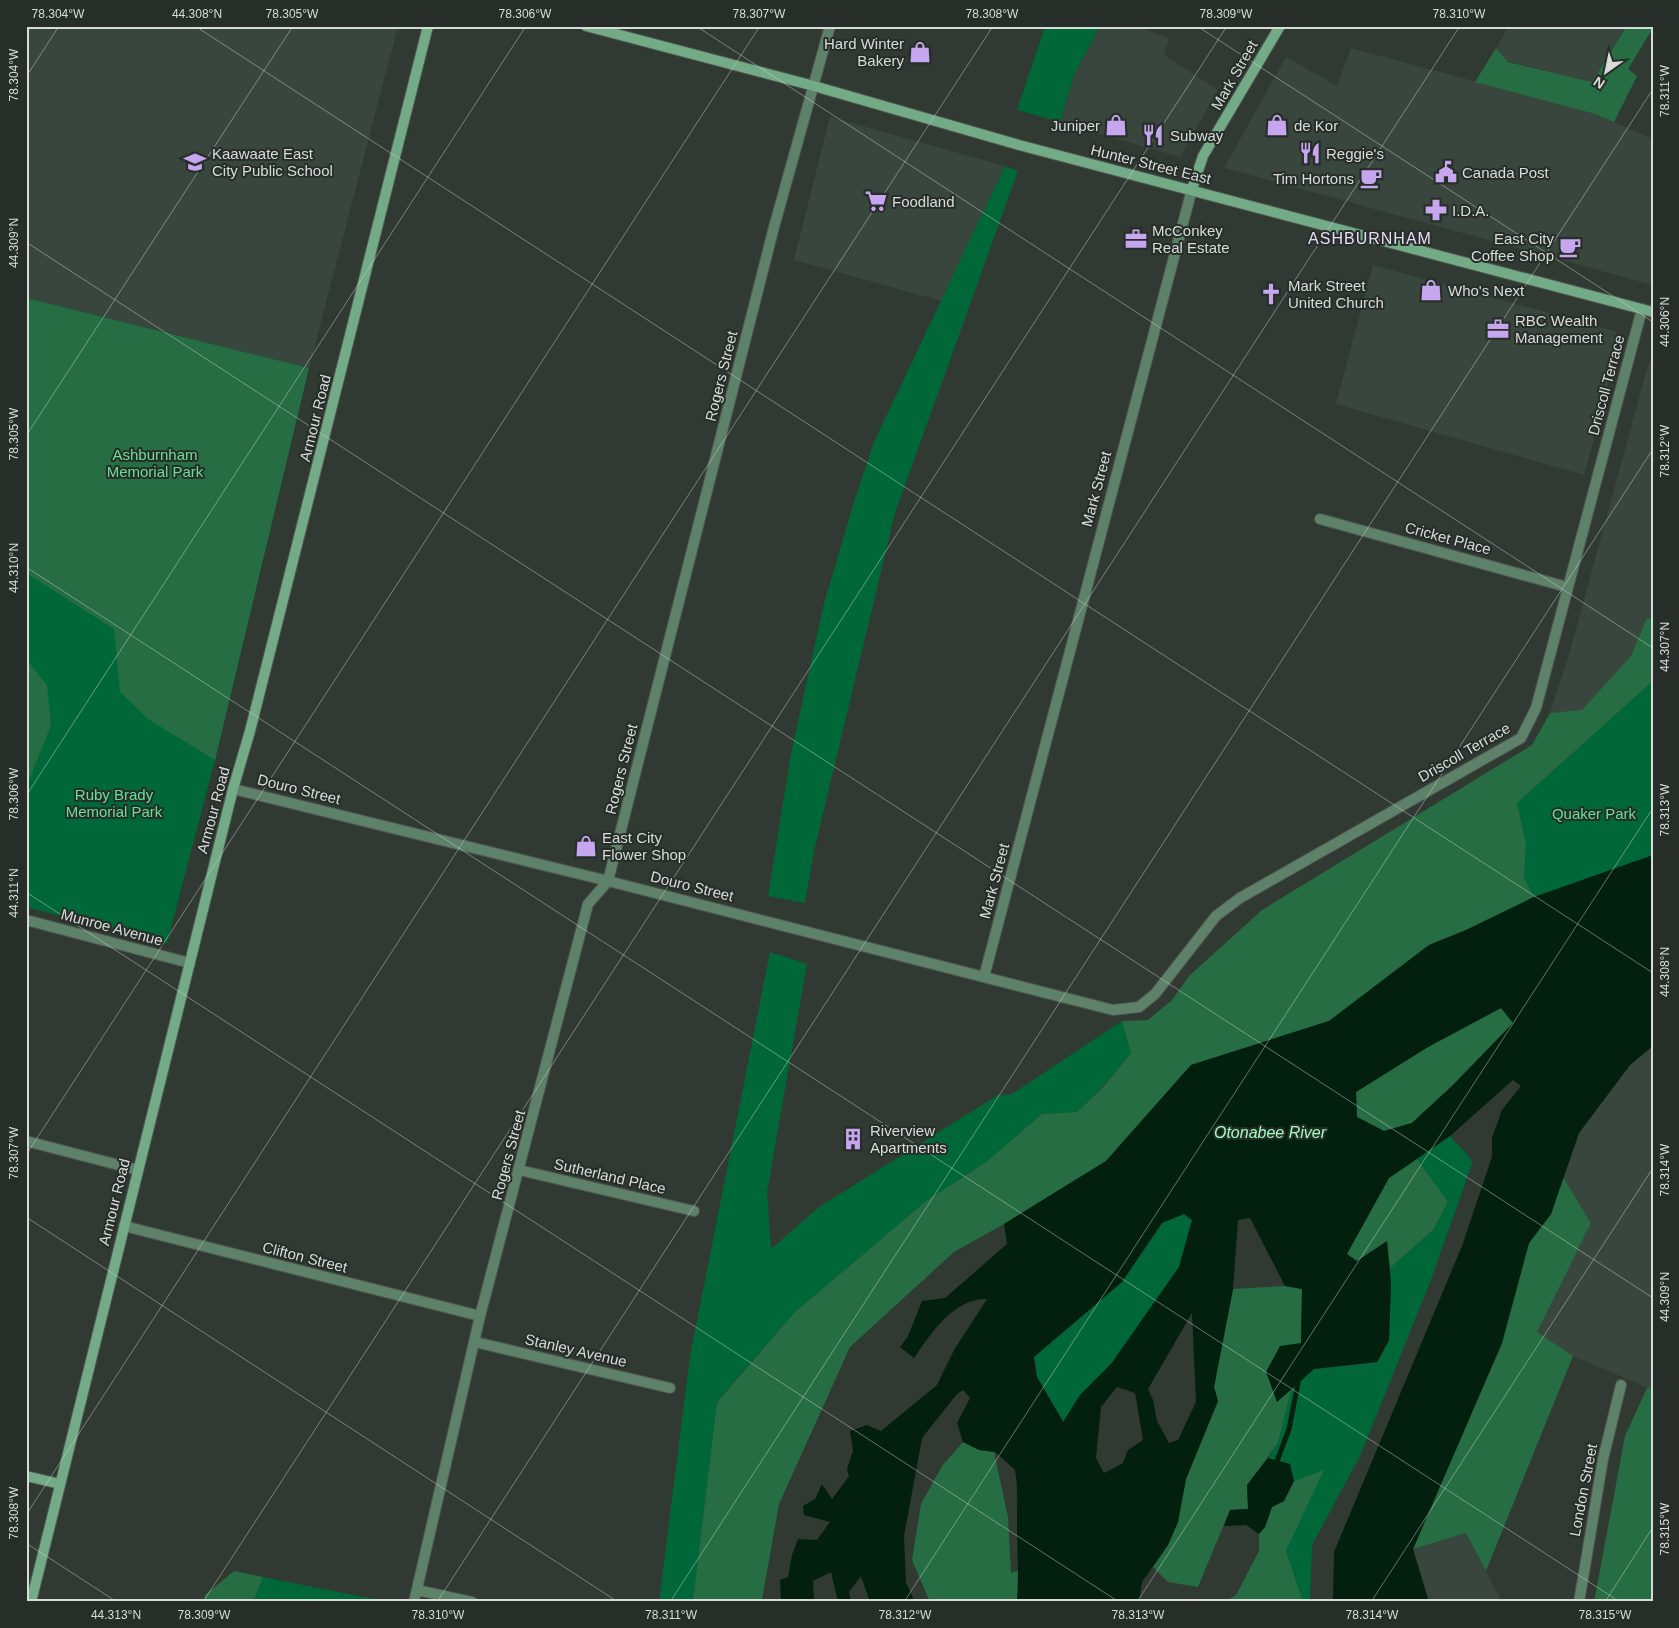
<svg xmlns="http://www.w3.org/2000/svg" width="1679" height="1628" font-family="Helvetica,sans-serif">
<rect width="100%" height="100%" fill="#313933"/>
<g fill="#39463d">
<polygon points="26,26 398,26 309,368 26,298"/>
<polygon points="1100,26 1136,26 1169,38 1164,55 1218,90 1180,157 1060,122 1075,73"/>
<polygon points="1509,26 1627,26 1592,82 1507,61 1496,48"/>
<polygon points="1351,48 1595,114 1653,139 1653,285 1224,168 1286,57 1337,86"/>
<polygon points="830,117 1005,166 942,301 794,260"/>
<polygon points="1373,265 1615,331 1620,341 1584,475 1336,404"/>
<polygon points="1653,356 1653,618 1646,619 1631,656 1582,711 1550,713 1569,655 1648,365"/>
<polygon points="1653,1046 1653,1390 1573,1356 1536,1332 1591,1223 1563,1177 1579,1133 1630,1065"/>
<polygon points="1466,1533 1502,1602 1429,1602 1413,1549"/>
</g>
<g fill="#006838">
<polygon points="1045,26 1100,26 1075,73 1060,122 1017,110"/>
<polygon points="1005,166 1018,171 895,513 814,851 805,903 768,896 791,754 823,607 853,505 874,442"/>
<polygon points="26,298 309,368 215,760 167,943 26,907"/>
<polygon points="1653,681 1653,855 1534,897 1524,878 1526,843 1517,803"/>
<polygon points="770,952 807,964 767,1192 771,1249 819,1207 998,1095 1012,1094 1122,1021 1131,1053 1103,1086 1077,1112 1042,1114 986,1162 926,1201 794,1313 717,1401 693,1600 659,1602 690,1356"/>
<polygon points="1450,1136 1473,1161 1429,1285 1360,1456 1312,1545 1310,1602 1303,1602 1286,1551 1323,1471 1294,1481 1289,1464 1268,1458 1278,1443 1291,1390 1314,1369 1378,1362 1389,1340 1391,1285 1390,1268 1433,1230 1448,1202 1417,1159"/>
<polygon points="1184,1214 1192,1220 1179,1267 1111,1364 1080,1395 1064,1422 1037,1377 1034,1357 1122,1282 1162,1223"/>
<polygon points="263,1577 389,1602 253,1602"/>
</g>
<g fill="#266d43">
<polygon points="1627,26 1653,28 1628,69 1637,76 1614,122 1595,114 1475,82 1496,48 1508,62 1592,82"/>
<polygon points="26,298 309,368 215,760 148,719 120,692 114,629 26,573"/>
<polygon points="1653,618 1653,681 1517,803 1526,843 1524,878 1534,897 1466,930 1429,945 1329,1021 1191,1065 1106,1161 1004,1224 954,1252 850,1347 779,1504 762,1600 693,1600 717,1402 794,1313 926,1201 986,1162 1042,1114 1077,1112 1104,1086 1131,1053 1122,1021 1148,1020 1172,1000 1189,976 1262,910 1532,745 1550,713 1582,710 1631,656 1646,619"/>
<polygon points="26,659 47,685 51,725 26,788"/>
<polygon points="1501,1008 1513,1023 1453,1085 1412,1123 1384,1131 1357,1117 1356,1092 1428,1047"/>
<polygon points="1417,1159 1448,1202 1433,1230 1390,1268 1387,1242 1357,1261 1346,1254 1389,1178"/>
<polygon points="1563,1177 1591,1223 1537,1332 1573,1356 1486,1571 1466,1533 1413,1549 1502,1343 1529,1243 1551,1214"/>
<polygon points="1285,1286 1302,1289 1301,1343 1277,1401 1291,1390 1278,1443 1247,1485 1248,1509 1230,1510 1198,1587 1168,1582 1153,1567 1168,1545 1178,1522 1186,1479 1218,1401 1214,1387 1233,1289"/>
<polygon points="1648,1386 1653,1390 1653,1595 1650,1602 1594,1602 1625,1436"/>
<polygon points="963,1442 979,1450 994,1452 1008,1517 1011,1573 1020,1570 1017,1602 930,1602 912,1560 921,1504 942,1466"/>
<polygon points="1324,1470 1286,1551 1303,1602 1225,1602 1236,1595 1259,1551 1259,1534 1265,1527 1272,1507 1284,1501 1294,1481"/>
<polygon points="234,1571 263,1577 253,1602 204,1602 205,1595"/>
</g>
<g fill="#03200f" fill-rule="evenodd">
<path d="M1653 855V1046L1630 1065 1579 1133 1551 1214 1529 1243 1502 1343 1413 1549 1429 1602H1333L1334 1552 1462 1246 1492 1157V1138L1502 1110 1521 1086 1513 1080 1450 1136 1389 1178 1347 1254 1357 1261 1387 1241 1391 1285 1389 1340 1377 1362 1314 1369 1277 1402 1266 1372 1280 1346 1301 1343 1302 1289 1285 1286 1250 1218 1238 1220 1233 1289 1214 1387 1218 1401 1186 1479 1178 1522 1168 1545 1142 1582 1139 1602H1017C1019 1574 1017 1548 1017 1520 1017 1503 1018 1487 1015 1470L995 1452 979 1450 963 1442 957 1423 970 1398 963 1390 957 1394 922 1438 904 1536 906 1583 915 1602H870L861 1576 849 1592 851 1602H838L831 1572 813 1581 814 1602H781L780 1580 788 1577 792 1555 798 1539 817 1540 830 1522 804 1515 803 1506 815 1499 822 1484 832 1499 849 1476 847 1469 853 1451 850 1431 867 1425 881 1431 937 1385 954 1350 987 1299C954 1298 931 1333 914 1358L900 1347 908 1336 922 1301 945 1298 1007 1244 1004 1224 1106 1161 1191 1065 1329 1021 1429 945 1466 930 1534 897ZM1501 1008 1513 1023 1453 1085 1412 1123 1384 1131 1357 1117 1356 1092 1428 1047ZM1184 1214 1192 1220 1179 1267 1111 1364 1080 1395 1063 1422 1037 1377 1034 1357 1122 1282 1162 1223ZM1192 1313 1196 1402 1178 1440 1169 1443 1157 1421 1153 1400 1148 1389ZM1117 1387 1135 1393 1143 1440 1128 1450 1123 1463 1104 1473 1096 1458 1101 1407Z"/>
<polygon points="1268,1458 1290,1464 1294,1481 1284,1501 1272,1507 1265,1527 1259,1534 1246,1525 1224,1526 1230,1510 1248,1509 1247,1485"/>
</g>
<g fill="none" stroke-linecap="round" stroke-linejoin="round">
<polyline stroke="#03200f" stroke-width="5" points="1277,1461 1289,1429 1298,1383"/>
<g stroke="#4f5651" stroke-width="12">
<g id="street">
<polyline points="1320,519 1567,587"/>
<polyline points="233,789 608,881 1113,1010 1139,1007 1155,994 1216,916 1240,898 1521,738 1536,708 1642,309"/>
<polyline points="26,920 190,963"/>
<polyline points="984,977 1192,189"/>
<polyline points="26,1141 138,1170"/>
<polyline points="519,1170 694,1211"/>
<polyline points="124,1226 480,1316"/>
<polyline points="475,1342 670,1388"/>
<polyline points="417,1590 472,1602"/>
<polyline points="414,1602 480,1316 588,904 608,881 774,227 830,26"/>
<polyline points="1579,1602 1603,1459 1621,1385"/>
</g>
</g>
<g stroke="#4f5651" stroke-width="12">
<g id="secondary">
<polyline points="586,26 814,86 1019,145 1653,312"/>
<polyline points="1192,189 1203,156 1280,26"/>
<polyline points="26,1476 60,1484"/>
<polyline points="31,1602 233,789 250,731 428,26"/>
</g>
</g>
<use href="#street" stroke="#5e8169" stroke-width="10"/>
<use href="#secondary" stroke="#72ab85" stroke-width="10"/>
</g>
<path fill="none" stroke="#d7dcd9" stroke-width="1" stroke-opacity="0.45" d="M195 26 1653 973M696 26 1653 648M1197 26 1653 322M26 77 59 26M26 242 1653 1298M26 436 293 26M26 567 1620 1602M26 796 526 26M26 892 1119 1602M26 1155 760 26M26 1217 618 1602M26 1515 993 26M26 1543 117 1602M203 1602 1227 26M437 1602 1460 26M670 1602 1653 89M904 1602 1653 449M1137 1602 1653 808M1371 1602 1653 1168M1605 1602 1653 1527"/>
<defs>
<g id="shop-bare" transform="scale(1.725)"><path d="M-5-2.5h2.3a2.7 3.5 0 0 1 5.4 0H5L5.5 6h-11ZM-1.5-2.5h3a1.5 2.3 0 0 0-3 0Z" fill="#c7a6f0" stroke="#272e29" stroke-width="2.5" paint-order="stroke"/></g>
<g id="restaurant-bare" transform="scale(1.725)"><path d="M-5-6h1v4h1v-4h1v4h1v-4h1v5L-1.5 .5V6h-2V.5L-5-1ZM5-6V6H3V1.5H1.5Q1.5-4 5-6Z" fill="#c7a6f0" stroke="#272e29" stroke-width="2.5" paint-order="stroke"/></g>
<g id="school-bare" transform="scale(1.725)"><path d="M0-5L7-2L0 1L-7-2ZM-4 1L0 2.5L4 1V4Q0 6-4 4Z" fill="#c7a6f0" stroke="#272e29" stroke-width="2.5" paint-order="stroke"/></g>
<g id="civic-bare" transform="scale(1.725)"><path d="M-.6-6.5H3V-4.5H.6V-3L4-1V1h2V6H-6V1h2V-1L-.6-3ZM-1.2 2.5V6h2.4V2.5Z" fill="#c7a6f0" stroke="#272e29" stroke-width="2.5" paint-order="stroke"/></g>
<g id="cafe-bare" transform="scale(1.725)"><path d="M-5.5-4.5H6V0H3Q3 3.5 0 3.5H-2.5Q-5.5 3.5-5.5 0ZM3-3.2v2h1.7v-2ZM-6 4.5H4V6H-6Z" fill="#c7a6f0" stroke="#272e29" stroke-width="2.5" paint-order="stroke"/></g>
<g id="supermarket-bare" transform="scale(1.725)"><path d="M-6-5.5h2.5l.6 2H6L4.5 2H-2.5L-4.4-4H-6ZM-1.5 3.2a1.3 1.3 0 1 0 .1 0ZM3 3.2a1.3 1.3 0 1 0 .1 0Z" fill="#c7a6f0" stroke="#272e29" stroke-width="2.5" paint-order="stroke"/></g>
<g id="pharmacy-bare" transform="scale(1.725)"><path d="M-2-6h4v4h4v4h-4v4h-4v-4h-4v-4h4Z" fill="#c7a6f0" stroke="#272e29" stroke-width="2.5" paint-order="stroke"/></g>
<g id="office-bare" transform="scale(1.725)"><path d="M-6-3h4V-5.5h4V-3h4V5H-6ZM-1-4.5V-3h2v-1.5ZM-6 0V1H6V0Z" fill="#c7a6f0" stroke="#272e29" stroke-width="2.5" paint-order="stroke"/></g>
<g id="church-bare" transform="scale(1.725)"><path d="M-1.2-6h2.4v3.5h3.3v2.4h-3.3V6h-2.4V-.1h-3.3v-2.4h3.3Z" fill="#c7a6f0" stroke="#272e29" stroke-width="2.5" paint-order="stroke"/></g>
<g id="building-bare" transform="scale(1.725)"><path d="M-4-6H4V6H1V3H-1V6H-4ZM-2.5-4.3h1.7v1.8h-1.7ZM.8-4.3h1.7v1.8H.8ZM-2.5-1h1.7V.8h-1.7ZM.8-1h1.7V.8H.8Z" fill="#c7a6f0" stroke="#272e29" stroke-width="2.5" paint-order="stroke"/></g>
</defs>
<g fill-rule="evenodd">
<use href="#shop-bare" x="920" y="52"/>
<use href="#shop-bare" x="1116" y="125"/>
<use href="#shop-bare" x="1277" y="125"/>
<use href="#restaurant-bare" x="1153" y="135"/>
<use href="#restaurant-bare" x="1310" y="153"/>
<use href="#school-bare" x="195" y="162"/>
<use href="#civic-bare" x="1446" y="172"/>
<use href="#cafe-bare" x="1371" y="178"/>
<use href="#supermarket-bare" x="876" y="201"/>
<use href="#pharmacy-bare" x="1436" y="210"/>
<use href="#office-bare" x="1136" y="239"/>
<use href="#cafe-bare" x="1570" y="247"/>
<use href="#shop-bare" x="1431" y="290"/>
<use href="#church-bare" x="1271" y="294"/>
<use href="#office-bare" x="1498" y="329"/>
<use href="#shop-bare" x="586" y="846"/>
<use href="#building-bare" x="853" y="1139"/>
</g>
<g text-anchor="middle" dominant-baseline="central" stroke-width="4" stroke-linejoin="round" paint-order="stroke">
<g font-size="15" fill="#d7dcd9" stroke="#272e29" text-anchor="start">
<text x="904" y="43" text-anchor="end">Hard Winter<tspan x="904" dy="17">Bakery</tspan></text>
<text x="1100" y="125" text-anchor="end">Juniper</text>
<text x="1294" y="125">de Kor</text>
<text x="1170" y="135">Subway</text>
<text x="212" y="153">Kaawaate East<tspan x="212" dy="17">City Public School</tspan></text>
<text x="1326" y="153">Reggie's</text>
<text x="1462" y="172">Canada Post</text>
<text x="1354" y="178" text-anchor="end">Tim Hortons</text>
<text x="892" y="201">Foodland</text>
<text x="1452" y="210">I.D.A.</text>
<text x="1152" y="230">McConkey<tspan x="1152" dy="17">Real Estate</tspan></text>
<text x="1554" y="238" text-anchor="end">East City<tspan x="1554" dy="17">Coffee Shop</tspan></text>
<text x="1288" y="285">Mark Street<tspan x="1288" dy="17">United Church</tspan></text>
<text x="1448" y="290">Who's Next</text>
<text x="1515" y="320">RBC Wealth<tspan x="1515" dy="17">Management</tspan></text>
<text x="602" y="837">East City<tspan x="602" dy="17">Flower Shop</tspan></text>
<text x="870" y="1130">Riverview<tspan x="870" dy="17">Apartments</tspan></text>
</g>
<g font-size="15" fill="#d7dcd9" stroke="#272e29">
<text transform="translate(1234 75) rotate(-60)">Mark Street</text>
<text transform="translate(1151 164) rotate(14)">Hunter Street East</text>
<text transform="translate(721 376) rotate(-76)">Rogers Street</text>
<text transform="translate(1606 385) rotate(-75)">Driscoll Terrace</text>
<text transform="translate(315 418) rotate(-76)">Armour Road</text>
<text transform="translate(1096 489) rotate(-75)">Mark Street</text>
<text transform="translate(1448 538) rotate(15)">Cricket Place</text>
<text transform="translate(1464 752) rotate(-30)">Driscoll Terrace</text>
<text transform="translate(621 769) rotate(-76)">Rogers Street</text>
<text transform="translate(299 789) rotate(14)">Douro Street</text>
<text transform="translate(213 810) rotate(-75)">Armour Road</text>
<text transform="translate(994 881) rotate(-75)">Mark Street</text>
<text transform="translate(692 886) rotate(14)">Douro Street</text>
<text transform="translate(112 927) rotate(15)">Munroe Avenue</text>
<text transform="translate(508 1155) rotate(-75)">Rogers Street</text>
<text transform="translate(610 1176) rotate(13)">Sutherland Place</text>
<text transform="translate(114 1202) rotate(-76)">Armour Road</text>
<text transform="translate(305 1257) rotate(14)">Clifton Street</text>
<text transform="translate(576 1350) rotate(13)">Stanley Avenue</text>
<text transform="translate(1583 1490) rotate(-79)">London Street</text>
</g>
<g font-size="15" fill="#67e096" stroke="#272e29">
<text x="155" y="454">Ashburnham<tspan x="155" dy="17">Memorial Park</tspan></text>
<text x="114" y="794">Ruby Brady<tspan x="114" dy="17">Memorial Park</tspan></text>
<text x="1594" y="813">Quaker Park</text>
</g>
<g font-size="16" letter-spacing="1" fill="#e6dbf7" stroke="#272e29">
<text x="1370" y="238">ASHBURNHAM</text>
</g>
<g font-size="16" font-style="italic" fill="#a0fbbf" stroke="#272e29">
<text x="1270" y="1132">Otonabee River</text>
</g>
</g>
<rect width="1679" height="1628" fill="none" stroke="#272e29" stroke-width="55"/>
<g transform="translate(1606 72) rotate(213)" stroke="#272e29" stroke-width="4" paint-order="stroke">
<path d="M0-4L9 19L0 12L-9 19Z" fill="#d7dcd9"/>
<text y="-8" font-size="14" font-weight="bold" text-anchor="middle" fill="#d7dcd9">N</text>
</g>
<rect x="28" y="28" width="1624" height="1572" fill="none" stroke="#d7dcd9" stroke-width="2"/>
<g font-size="12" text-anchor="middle" fill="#d7dcd9">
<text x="58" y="18">78.304°W</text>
<text x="197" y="18">44.308°N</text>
<text x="292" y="18">78.305°W</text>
<text x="525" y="18">78.306°W</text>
<text x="759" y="18">78.307°W</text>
<text x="992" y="18">78.308°W</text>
<text x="1226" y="18">78.309°W</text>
<text x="1459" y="18">78.310°W</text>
<text transform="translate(14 75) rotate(-90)" y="4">78.304°W</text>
<text transform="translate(1665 91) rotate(-90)" y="4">78.311°W</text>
<text transform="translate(14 243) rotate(-90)" y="4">44.309°N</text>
<text transform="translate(1665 322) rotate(-90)" y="4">44.306°N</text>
<text transform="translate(14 434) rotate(-90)" y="4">78.305°W</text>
<text transform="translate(1665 451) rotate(-90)" y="4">78.312°W</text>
<text transform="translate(14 568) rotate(-90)" y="4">44.310°N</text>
<text transform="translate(1665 647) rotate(-90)" y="4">44.307°N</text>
<text transform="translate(14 794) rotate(-90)" y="4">78.306°W</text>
<text transform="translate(1665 810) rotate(-90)" y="4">78.313°W</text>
<text transform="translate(14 893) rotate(-90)" y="4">44.311°N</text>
<text transform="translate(1665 972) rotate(-90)" y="4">44.308°N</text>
<text transform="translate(14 1153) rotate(-90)" y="4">78.307°W</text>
<text transform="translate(1665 1170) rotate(-90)" y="4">78.314°W</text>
<text transform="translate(1665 1297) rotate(-90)" y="4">44.309°N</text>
<text transform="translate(14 1513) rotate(-90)" y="4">78.308°W</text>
<text transform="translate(1665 1529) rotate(-90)" y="4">78.315°W</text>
<text x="116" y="1619">44.313°N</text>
<text x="204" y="1619">78.309°W</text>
<text x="438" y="1619">78.310°W</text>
<text x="671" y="1619">78.311°W</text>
<text x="905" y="1619">78.312°W</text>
<text x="1138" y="1619">78.313°W</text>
<text x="1372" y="1619">78.314°W</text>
<text x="1605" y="1619">78.315°W</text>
</g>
</svg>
